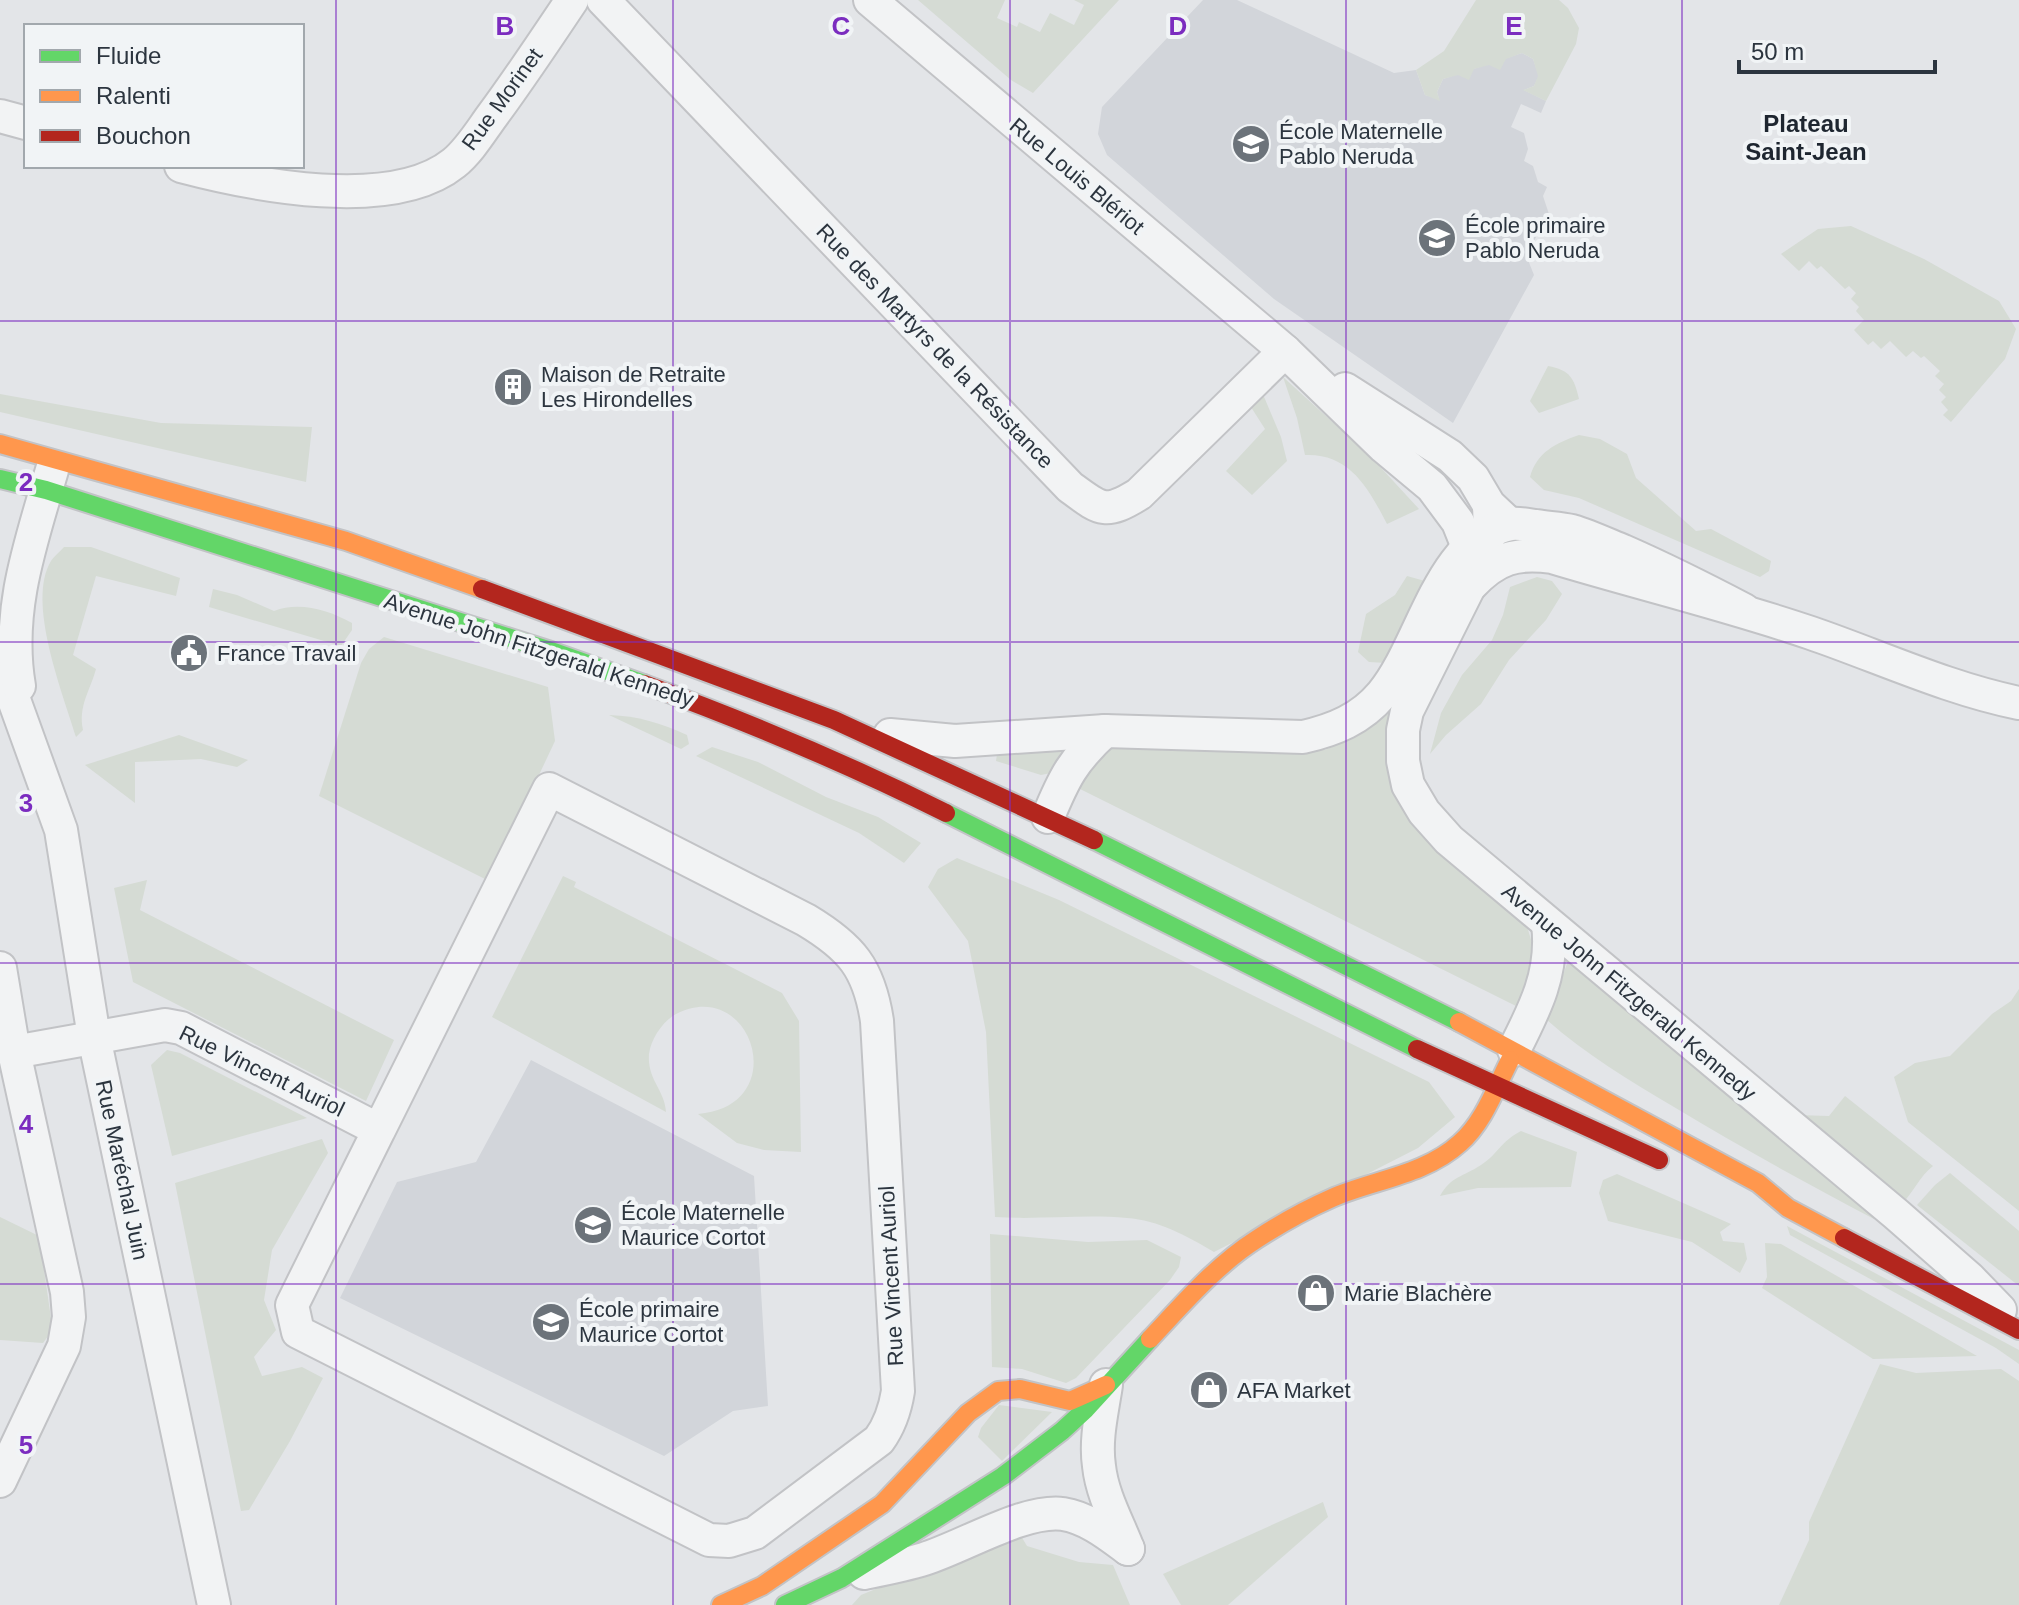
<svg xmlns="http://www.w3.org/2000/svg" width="2019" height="1605" font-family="Arial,sans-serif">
<rect width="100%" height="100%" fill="#e3e5e8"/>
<g fill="#d2d5da">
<polygon points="1203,0 1237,0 1394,73 1416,70 1425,95 1439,99 1437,92 1443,79 1522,53 1533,59 1539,76 1534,86 1524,90 1546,101 1541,113 1521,104 1511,127 1524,133 1528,149 1524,161 1533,166 1538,182 1547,187 1543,196 1549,214 1526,255 1534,275 1453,423 1274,299 1107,155 1098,134 1102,107"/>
<polygon points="531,1060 754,1176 768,1406 733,1411 664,1456 340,1298 397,1182 476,1162"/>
</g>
<g fill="#d5dbd4">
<polygon points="918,0 1005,0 997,18 1017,27 1019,22 1040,32 1050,13 1074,25 1084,5 1074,0 1119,0 1033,93 1011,80"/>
<polygon points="1476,0 1559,0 1568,8 1579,28 1576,44 1546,101 1523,90 1534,86 1538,76 1533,59 1522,53 1506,59 1500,70 1489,65 1474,69 1469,80 1458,75 1443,79 1437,92 1440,101 1425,95 1416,70 1444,51"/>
<polygon points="1851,226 1924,259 1999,301 2016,329 2005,359 1951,422 1943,415 1948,410 1941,402 1946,397 1939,390 1944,384 1935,376 1940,371 1924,356 1921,358 1913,351 1906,357 1890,341 1881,349 1873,341 1868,345 1854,330 1864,320 1856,311 1859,307 1851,299 1856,293 1849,286 1845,289 1821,266 1817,269 1809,261 1799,271 1781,254 1818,229"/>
<path d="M1548 366C1570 370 1574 378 1579 399L1539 413 1530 401Z"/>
<path d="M1283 377 1371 457 1419 509 1387 524C1369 489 1350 453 1305 455L1297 418Z"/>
<polygon points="1262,392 1281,437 1287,461 1252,495 1226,471 1265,429 1249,404"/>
<polygon points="0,394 161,423 312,427 306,482 0,412"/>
<path d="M1579 435 1600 439 1627 454 1636 478 1696 531 1711 529 1771 561 1769 571 1760 577 1579 498 1544 490 1530 477C1537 452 1556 443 1579 435Z"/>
<path d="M64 547H91L180 578 176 596 96 576 73 655 96 669C90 691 78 706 83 730L76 737C63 693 26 602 51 561 54 556 60 552 64 547Z"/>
<polygon points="1407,576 1425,581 1386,663 1369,662 1358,652 1366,614 1395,595"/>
<polygon points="1537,577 1552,581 1562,594 1546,620 1509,660 1481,704 1446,735 1430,754 1441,713 1462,675 1492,640 1503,615 1510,587"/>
<path d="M213 589 237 595 274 611C299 601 329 610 352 623V630L341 646 209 607Z"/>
<polygon points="384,637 548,687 555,741 489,881 319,796 361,663 369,649"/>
<polygon points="1391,701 1385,749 1395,797 1447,854 1525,920 1537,959 1520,1008 1076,787 1098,752 1120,743 1325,750 1354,737"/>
<path d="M609 715C638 716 661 723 687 735L689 744 681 749Z"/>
<polygon points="179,735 248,760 237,767 201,759 135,762 135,803 85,765"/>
<polygon points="712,747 758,762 826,797 878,817 921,843 904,863 859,833 696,756"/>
<polygon points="998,748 1063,748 1051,773 1041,775 996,761"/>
<path d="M957 858 1059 900 1429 1082 1455 1117 1418 1148 1214 1252C1187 1236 1158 1220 1127 1218 1083 1214 1039 1220 995 1217L986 1032 968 941 928 887 938 869Z"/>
<path d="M563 876 576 882 574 887 782 993 799 1021 801 1152 764 1150 737 1143 698 1114C794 1106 752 975 676 1014 662 1022 651 1039 649 1054 647 1080 665 1090 666 1112L492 1017Z"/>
<polygon points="147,880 140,910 394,1040 366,1101 133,982 114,888"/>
<path d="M1569 958 1876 1213 1874 1219C1806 1183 1740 1147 1674 1107 1630 1081 1585 1054 1547 1020Z"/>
<polygon points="2019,989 2019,1211 1908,1122 1894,1077 1915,1063 1950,1056 1992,1014 2011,1001"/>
<polygon points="167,1050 180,1053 307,1118 172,1156 151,1065"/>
<path d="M1845 1096 1933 1166C1920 1176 1914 1191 1902 1204L1797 1115 1829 1116Z"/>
<path d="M1521 1131 1577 1152 1571 1187 1478 1188 1440 1196C1451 1176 1463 1177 1481 1165 1497 1155 1501 1141 1521 1131Z"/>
<polygon points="322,1139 328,1153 272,1250 264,1300 276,1330 254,1357 262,1376 302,1367 323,1378 290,1441 249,1510 241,1511 175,1183"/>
<polygon points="1950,1173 2019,1231 2019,1286 1917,1205 1935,1185"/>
<polygon points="1617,1174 1731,1224 1720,1232 1723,1241 1744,1243 1747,1259 1740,1273 1692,1242 1608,1221 1599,1193 1603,1180"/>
<polygon points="0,1217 39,1236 51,1318 52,1331 43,1343 0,1340"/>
<polygon points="1787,1226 2019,1350 2019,1364 1996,1348 1790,1235"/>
<polygon points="990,1234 1088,1242 1147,1240 1181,1257 1179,1267 1170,1280 1076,1378 1066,1383 1022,1369 992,1367"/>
<polygon points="1765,1243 1781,1244 1977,1356 1873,1359 1762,1288 1767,1277"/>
<polygon points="1880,1364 1916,1373 2001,1369 2019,1381 2019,1605 1779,1605 1809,1540 1809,1522"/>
<polygon points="999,1405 1052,1412 1002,1461 978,1437 981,1428"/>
<polygon points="1323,1502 1328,1517 1228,1605 1181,1605 1163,1574"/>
<polygon points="1018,1531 1027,1546 1079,1562 1113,1565 1130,1605 852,1605 861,1595"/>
</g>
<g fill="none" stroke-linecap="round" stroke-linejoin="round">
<g stroke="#c2c3c6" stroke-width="36">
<g id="street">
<path d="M603 0 1070 487C1101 510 1105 515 1139 494L1285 351"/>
<polyline points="870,0 1285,351 1384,447 1432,487 1458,522 1468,547"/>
<polyline points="0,116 26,123"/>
<path d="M181 166C253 185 392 213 454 163 469 151 481 131 492 116 520 78 546 39 572 0"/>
<polyline points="1345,389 1450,456 1473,478 1489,505 1505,520"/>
<polyline points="1489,505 1490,532 1481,563 1407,711 1403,730 1403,761 1408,785 1424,812 1449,840 1896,1214 1969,1278 2000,1310"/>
<path d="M1471 585C1496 558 1517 552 1552 557 1638 583 1726 604 1811 633 1878 656 1949 689 2019 703"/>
<polyline points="0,661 61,830 94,1037 214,1605"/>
<path d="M19 686C6 611 31 542 52 470"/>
<path d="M890 735 955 741 1105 731 1303 737C1334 730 1361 719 1382 694 1423 645 1439 538 1511 524 1519 523 1528 525 1536 526 1547 528 1560 528 1572 531 1589 536 1606 544 1623 551 1664 569 1704 589 1744 610"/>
<path d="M1048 817C1064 778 1073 760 1105 731"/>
<polyline points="0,968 14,1052 67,1292 69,1317 64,1346 0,1481"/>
<path d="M1514 1050C1535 1009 1554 972 1548 924"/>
<path d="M14 1052 165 1025 181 1028 379 1130 292 1305 298 1332 709 1540 729 1541 755 1533 879 1440C890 1425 895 1410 898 1391L877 1021C869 968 851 947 806 920L549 789 379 1130"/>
<path d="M1106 1385C1102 1412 1095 1439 1099 1466 1102 1495 1118 1523 1128 1549"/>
<path d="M864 1573C884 1569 905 1565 924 1559 963 1547 1024 1509 1063 1514 1088 1518 1109 1535 1128 1549"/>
</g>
</g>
<g stroke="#c2c3c6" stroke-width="22">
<g id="fast">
<polyline points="0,479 46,490 551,651 644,684"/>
<polyline points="946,813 1417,1049"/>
<polyline points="1094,840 1459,1022"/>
<polyline points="785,1605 842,1578 1003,1476 1062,1431 1086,1409 1150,1339"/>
</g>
</g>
<g stroke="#c2c3c6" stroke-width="22">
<g id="slow">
<polyline points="0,444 346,541 482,589"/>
<polyline points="1459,1022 1758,1183 1788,1208 1844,1238"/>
<path d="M1150 1339C1183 1304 1216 1265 1257 1239 1280 1224 1307 1209 1332 1198 1373 1180 1425 1175 1460 1143 1484 1122 1496 1087 1510 1060"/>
<polyline points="721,1605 762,1586 882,1504 968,1413 998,1391 1020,1389 1070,1401 1106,1385"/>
</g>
</g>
<g stroke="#c2c3c6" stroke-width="22">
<g id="jam">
<polyline points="482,589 834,720 1094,840"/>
<path d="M644 684C748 722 848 764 946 813"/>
<polyline points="1417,1049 1659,1160"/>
<polyline points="1844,1238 2019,1330"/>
</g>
</g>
<use href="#street" stroke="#f2f3f4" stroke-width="32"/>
<use href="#fast" stroke="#63d668" stroke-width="18"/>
<use href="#slow" stroke="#ff974d" stroke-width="18"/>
<use href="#jam" stroke="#b3261e" stroke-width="18"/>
</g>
<path fill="none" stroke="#7b2cbf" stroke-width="2" stroke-opacity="0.55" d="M336 0V1605M673 0V1605M1010 0V1605M1346 0V1605M1682 0V1605M0 321H2019M0 642H2019M0 963H2019M0 1284H2019"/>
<defs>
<g id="school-disc" transform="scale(2)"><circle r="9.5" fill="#6c737a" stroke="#f1f4f6"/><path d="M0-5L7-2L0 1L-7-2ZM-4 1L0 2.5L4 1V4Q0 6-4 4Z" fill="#fff"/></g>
<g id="building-disc" transform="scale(2)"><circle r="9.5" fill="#6c737a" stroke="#f1f4f6"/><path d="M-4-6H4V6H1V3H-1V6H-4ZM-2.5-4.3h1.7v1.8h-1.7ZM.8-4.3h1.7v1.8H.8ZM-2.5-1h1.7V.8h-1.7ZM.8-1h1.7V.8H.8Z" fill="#fff"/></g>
<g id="civic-disc" transform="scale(2)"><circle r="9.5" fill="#6c737a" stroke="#f1f4f6"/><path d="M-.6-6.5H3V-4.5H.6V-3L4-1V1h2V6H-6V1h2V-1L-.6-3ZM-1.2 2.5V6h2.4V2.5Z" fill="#fff"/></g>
<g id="shop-disc" transform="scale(2)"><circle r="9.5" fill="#6c737a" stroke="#f1f4f6"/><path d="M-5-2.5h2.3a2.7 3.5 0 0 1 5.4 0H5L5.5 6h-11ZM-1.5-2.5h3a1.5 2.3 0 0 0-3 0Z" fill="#fff"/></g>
</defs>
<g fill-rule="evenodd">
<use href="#school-disc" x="1251" y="144"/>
<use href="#school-disc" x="1437" y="238"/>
<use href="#building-disc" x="513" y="387"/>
<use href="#civic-disc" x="189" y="653"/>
<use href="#school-disc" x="593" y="1225"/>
<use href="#shop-disc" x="1316" y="1293"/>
<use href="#school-disc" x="551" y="1322"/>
<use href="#shop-disc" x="1209" y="1390"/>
</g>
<g text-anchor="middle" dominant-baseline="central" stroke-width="8" stroke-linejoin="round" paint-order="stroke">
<g font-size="22" fill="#2c353f" stroke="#f1f4f6">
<text transform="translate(502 99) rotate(-54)">Rue Morinet</text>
<text transform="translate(1077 176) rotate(40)">Rue Louis Blériot</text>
<text transform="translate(935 346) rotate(46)">Rue des Martyrs de la Résistance</text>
<text transform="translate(539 650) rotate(18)">Avenue John Fitzgerald Kennedy</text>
<text transform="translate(1629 992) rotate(40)">Avenue John Fitzgerald Kennedy</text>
<text transform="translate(262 1071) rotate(26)">Rue Vincent Auriol</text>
<text transform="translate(122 1170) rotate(78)">Rue Maréchal Juin</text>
<text transform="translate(891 1276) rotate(-93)">Rue Vincent Auriol</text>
</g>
<g font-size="22" fill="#2c353f" stroke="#f1f4f6" text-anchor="start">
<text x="1279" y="131">École Maternelle<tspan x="1279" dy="25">Pablo Neruda</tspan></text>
<text x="1465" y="225">École primaire<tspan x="1465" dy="25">Pablo Neruda</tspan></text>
<text x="541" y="374">Maison de Retraite<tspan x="541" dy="25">Les Hirondelles</tspan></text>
<text x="217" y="653">France Travail</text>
<text x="621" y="1212">École Maternelle<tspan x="621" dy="25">Maurice Cortot</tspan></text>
<text x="1344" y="1293">Marie Blachère</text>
<text x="579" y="1309">École primaire<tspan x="579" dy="25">Maurice Cortot</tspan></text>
<text x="1237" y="1390">AFA Market</text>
</g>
<g font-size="24" font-weight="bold" fill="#1e2630" stroke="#f1f4f6">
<text x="1806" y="123">Plateau<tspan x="1806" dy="28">Saint-Jean</tspan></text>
</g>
</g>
<g font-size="26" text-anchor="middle" font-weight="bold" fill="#7b2cbf" stroke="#f1f4f6" stroke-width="8" stroke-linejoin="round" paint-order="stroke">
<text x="505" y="35">B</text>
<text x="841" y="35">C</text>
<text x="1178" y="35">D</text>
<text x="1514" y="35">E</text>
<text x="26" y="491">2</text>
<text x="26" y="812">3</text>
<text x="26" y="1133">4</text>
<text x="26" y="1454">5</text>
</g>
<rect x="24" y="24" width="280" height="144" fill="#f1f4f6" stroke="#a2a8ad" stroke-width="2"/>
<rect x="40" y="50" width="40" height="12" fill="#63d668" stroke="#a2a8ad" stroke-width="2"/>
<text x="96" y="64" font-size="24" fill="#2c353f">Fluide</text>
<rect x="40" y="90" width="40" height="12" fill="#ff974d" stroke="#a2a8ad" stroke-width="2"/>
<text x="96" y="104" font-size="24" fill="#2c353f">Ralenti</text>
<rect x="40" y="130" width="40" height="12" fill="#b3261e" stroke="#a2a8ad" stroke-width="2"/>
<text x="96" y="144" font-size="24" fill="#2c353f">Bouchon</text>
<path d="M1739 60v12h196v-12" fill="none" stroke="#2c353f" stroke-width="4"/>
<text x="1751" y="60" font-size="24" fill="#2c353f" stroke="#f1f4f6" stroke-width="6" paint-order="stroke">50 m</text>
</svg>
